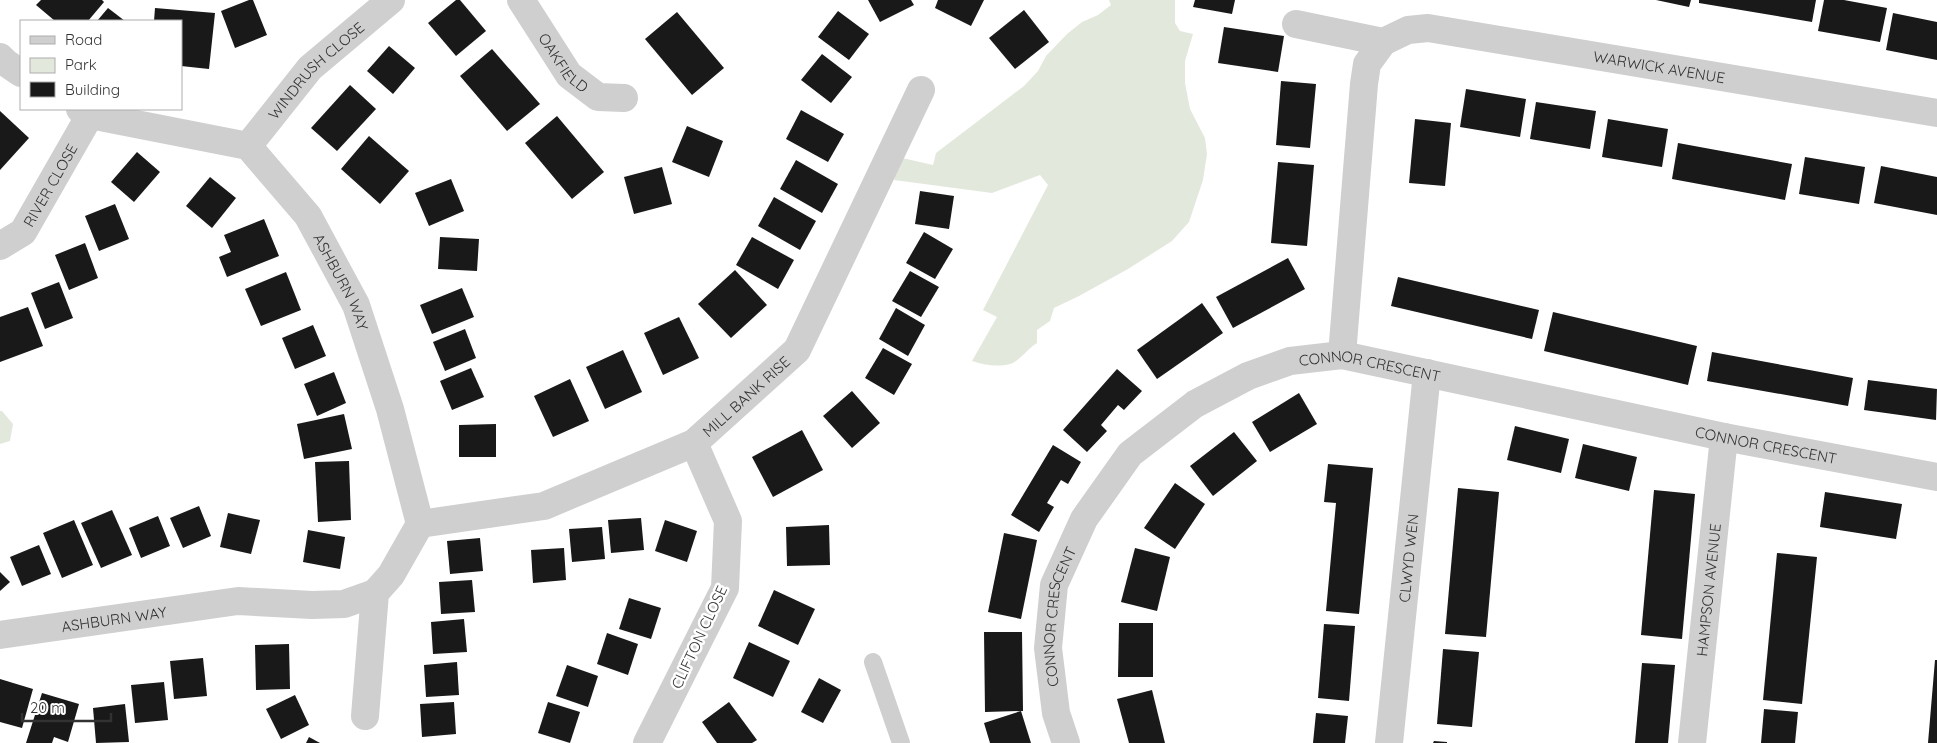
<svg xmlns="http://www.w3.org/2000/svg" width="1937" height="743" font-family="Quicksand,sans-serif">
<rect width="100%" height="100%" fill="#fff"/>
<g fill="#e3e8dd">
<path d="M1109 0H1175V23L1180 31 1193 34 1185 61V83L1190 109 1205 138 1207 154 1203 180 1189 222 1172 241 1128 269 1079 296 1054 308 1050 321 1037 330V343C1029 348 1023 356 1016 361 1005 369 984 365 972 361L997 317 983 310 1048 185 1040 175 992 193 894 180 898 157 933 165 936 153 1024 86 1038 71 1046 56 1067 34 1082 22 1098 15 1111 5Z"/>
<polygon points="0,411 2,411 13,424 10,441 0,444"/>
</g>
<g fill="#191919">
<polygon points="41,0 102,0 104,2 88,21 55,21 36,5"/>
<polygon points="249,0 253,0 267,35 235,48 221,11"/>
<polygon points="456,0 460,0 486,31 456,56 428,23"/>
<polygon points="868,0 911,0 914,5 880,22"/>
<polygon points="938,0 984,0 971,26 935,8"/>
<polygon points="1195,0 1235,0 1232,14 1193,7"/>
<polygon points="1656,0 1691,0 1689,7"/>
<polygon points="1699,0 1816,0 1812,22 1699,3"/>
<polygon points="1824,0 1844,0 1887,8 1880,42 1818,31"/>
<polygon points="108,8 125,21 97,21"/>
<polygon points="155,8 215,13 209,69 181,66 181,21 154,21"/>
<polygon points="1024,10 1049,42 1015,69 989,38"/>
<polygon points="838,11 869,34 849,60 818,37"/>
<polygon points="677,12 724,68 692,95 645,39"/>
<polygon points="1893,13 1937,22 1937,60 1886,50"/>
<polygon points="1224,27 1284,36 1278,72 1218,63"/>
<polygon points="389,46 415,68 393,94 367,71"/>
<polygon points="492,49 540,104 507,131 460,76"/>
<polygon points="822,54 852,77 831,103 801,80"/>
<polygon points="1281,81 1316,84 1310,148 1276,145"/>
<polygon points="350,85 376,109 337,151 311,128"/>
<polygon points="1466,89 1526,99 1520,137 1460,127"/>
<polygon points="1536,102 1596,111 1590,149 1530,139"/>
<polygon points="801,110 844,134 828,162 786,139"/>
<polygon points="0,111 29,138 0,170"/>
<polygon points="557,116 604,172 572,199 525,143"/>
<polygon points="1415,119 1451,123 1445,186 1409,183"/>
<polygon points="1608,119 1668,129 1662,167 1602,157"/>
<polygon points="687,126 723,141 709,177 672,162"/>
<polygon points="369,136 409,171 380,204 341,169"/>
<polygon points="1678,143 1792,164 1785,200 1672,179"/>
<polygon points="137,152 160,172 134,202 111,182"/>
<polygon points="1805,157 1865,167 1859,204 1799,194"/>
<polygon points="796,160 838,184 822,213 780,189"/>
<polygon points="1278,162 1314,165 1307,246 1271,243"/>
<polygon points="1881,166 1937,177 1937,215 1874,203"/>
<polygon points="662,167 672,204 634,214 624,177"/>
<polygon points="210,177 236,198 212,228 186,206"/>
<polygon points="451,179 464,211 429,226 415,193"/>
<polygon points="920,191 954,196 949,229 915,224"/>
<polygon points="774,197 816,221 800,250 758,226"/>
<polygon points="115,204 129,239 99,251 85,216"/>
<polygon points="264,219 279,256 227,277 219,257 231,252 224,235"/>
<polygon points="924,232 953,249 935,279 906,263"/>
<polygon points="440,237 479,239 477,271 438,269"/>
<polygon points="752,237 794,260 778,289 736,265"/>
<polygon points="85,243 98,278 69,290 55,255"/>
<polygon points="1288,258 1305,289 1233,328 1216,297"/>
<polygon points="735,270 767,305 731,338 698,304"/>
<polygon points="910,271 939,287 921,317 892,301"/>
<polygon points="286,272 301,310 261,326 245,289"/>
<polygon points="1398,277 1539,310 1532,339 1391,306"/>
<polygon points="59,282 73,318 45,329 31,293"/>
<polygon points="462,288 474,317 432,334 420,305"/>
<polygon points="1202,303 1223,333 1157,379 1137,350"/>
<polygon points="28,307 43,346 0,362 0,317"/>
<polygon points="896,308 925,325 908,356 879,339"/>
<polygon points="1553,312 1697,346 1688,385 1544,351"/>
<polygon points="679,317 699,358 663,375 644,333"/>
<polygon points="313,325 326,356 295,369 282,338"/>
<polygon points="465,329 476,358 445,371 433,342"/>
<polygon points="883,348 912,364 894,395 865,378"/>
<polygon points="623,350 642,392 605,409 586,367"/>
<polygon points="1712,352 1853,378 1848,406 1707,381"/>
<polygon points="471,368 484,397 452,410 440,381"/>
<polygon points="1117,369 1142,391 1124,410 1118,405 1101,425 1107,431 1087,452 1063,430"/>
<polygon points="334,372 346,403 317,416 304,384"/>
<polygon points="570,379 589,421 553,437 534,396"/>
<polygon points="1868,380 1937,389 1936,420 1864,410"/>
<polygon points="852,391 880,423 852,448 823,416"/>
<polygon points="1299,393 1317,424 1270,452 1252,422"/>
<polygon points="344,414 352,449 304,459 297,424"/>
<polygon points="496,424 496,457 459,457 459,425"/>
<polygon points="1515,426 1569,439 1561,473 1507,460"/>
<polygon points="802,430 823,470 773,497 752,457"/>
<polygon points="1234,432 1257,461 1213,496 1190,466"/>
<polygon points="1583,444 1637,457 1629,491 1575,478"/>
<polygon points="1053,445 1081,462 1068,484 1061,480 1053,493 1047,503 1054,507 1039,532 1011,515"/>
<polygon points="349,461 351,520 318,522 315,462"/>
<polygon points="1328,464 1373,468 1359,614 1326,611 1336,503 1324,502"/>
<polygon points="1175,483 1205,504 1175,549 1144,528"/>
<polygon points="1458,488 1499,492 1486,637 1445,634"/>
<polygon points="1654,490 1695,494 1682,639 1641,635"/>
<polygon points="1825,492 1902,504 1896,539 1820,527"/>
<polygon points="199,506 211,536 183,548 170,518"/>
<polygon points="112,510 132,555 101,568 81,523"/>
<polygon points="228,513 260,520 251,554 220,547"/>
<polygon points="158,516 170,546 141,558 129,528"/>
<polygon points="641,518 644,550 611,553 608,520"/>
<polygon points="74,520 93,565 62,578 43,533"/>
<polygon points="665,520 697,531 687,562 655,551"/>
<polygon points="829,525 830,565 787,566 786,527"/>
<polygon points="602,527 605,559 572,562 569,529"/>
<polygon points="308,530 345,537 340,569 303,562"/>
<polygon points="1004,533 1037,540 1021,619 988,612"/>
<polygon points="480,538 483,571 450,574 447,541"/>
<polygon points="39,545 51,574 22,586 10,557"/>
<polygon points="564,548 566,580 533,583 531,550"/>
<polygon points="1135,548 1170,557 1157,611 1121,602"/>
<polygon points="1777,553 1817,557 1802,704 1763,700"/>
<polygon points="0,572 10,582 0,591"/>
<polygon points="472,580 475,612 441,614 439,582"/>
<polygon points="774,590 815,609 798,645 758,626"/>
<polygon points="629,598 661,608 651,639 619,629"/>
<polygon points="464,619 467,652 433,654 431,622"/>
<polygon points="1119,623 1153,623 1153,677 1118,677"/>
<polygon points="1324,624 1355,626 1349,701 1318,698"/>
<polygon points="984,632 1022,632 1023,711 1021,711 1031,743 990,743 984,723 1021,711 985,712"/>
<polygon points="607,633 638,644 628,675 597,664"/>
<polygon points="749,642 790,661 773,697 733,678"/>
<polygon points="289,644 290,689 256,690 255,645"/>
<polygon points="1443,649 1479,652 1472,727 1437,724"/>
<polygon points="203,658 207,696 174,699 170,661"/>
<polygon points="1935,660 1937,660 1937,743 1928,743"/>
<polygon points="457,662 459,695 426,697 424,665"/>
<polygon points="1642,663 1675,665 1668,743 1635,743"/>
<polygon points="567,665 598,676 588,707 556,696"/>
<polygon points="819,678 841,690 823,723 801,712"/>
<polygon points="0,679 33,689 22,728 0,722"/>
<polygon points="164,682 168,720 135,723 131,685"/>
<polygon points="1152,690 1165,743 1129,743 1117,699"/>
<polygon points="42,693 79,704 68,742 54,737 52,743 26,743"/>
<polygon points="295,695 309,725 281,739 266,709"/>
<polygon points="454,702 456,734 422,737 420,704"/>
<polygon points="548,702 580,712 570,743 538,733"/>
<polygon points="729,702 757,740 752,743 717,743 702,722"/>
<polygon points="125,704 129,742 96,743 93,708"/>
<polygon points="1764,709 1798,712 1795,743 1761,743"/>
<polygon points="1316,713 1348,716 1345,743 1313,743"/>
<polygon points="309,737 320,743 306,743"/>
<polygon points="1434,741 1447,742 1447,743 1433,743"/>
</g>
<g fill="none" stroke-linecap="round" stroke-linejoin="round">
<polyline stroke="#cfcfcf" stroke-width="18" points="873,662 901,743"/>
<g stroke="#cfcfcf" stroke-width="28">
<path id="s1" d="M521 0 569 75 598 97 624 98"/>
<path id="s2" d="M1296 24 1383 42 1408 30 1428 28 1937 113"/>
<polyline points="0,57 6,63 21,73"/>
<path id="s3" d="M80 109 90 115 248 146 308 216 356 305 390 409 420 524 391 575 375 593 365 716"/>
<path id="s4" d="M248 146 310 68 391 0"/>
<path id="s5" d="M0 246 23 232 90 115"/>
<polyline points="1342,355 1364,84 1367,64 1383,42"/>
<path id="s6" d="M420 524 544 506 694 443 797 350 921 90"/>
<path id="s7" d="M0 635 238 601 312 605 344 604 375 593"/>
<polyline points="647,743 725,588 728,521 694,443"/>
<path id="s8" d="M1066 743 1056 713 1048 648 1054 585 1084 519 1130 454 1195 404 1248 376 1290 361 1342 355 1724 437 1937 477"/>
<path id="s9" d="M1389 743 1427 373"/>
<path id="s10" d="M1692 743 1724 437"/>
</g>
</g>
<g text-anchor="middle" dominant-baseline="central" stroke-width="5" stroke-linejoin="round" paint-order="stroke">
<g font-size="15" fill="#323232" stroke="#fff">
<text stroke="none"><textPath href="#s1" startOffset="76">OAKFIELD</textPath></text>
<text stroke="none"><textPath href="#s2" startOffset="371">WARWICK AVENUE</textPath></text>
<text stroke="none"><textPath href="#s4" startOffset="102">WINDRUSH CLOSE</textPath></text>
<text stroke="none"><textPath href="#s5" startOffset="81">RIVER CLOSE</textPath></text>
<text stroke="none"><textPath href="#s3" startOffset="339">ASHBURN WAY</textPath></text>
<text stroke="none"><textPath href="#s8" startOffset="580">CONNOR CRESCENT</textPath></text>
<text stroke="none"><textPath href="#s6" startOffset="358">MILL BANK RISE</textPath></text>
<text stroke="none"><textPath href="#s8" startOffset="985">CONNOR CRESCENT</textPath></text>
<text stroke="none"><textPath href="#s9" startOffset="186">CLWYD WEN</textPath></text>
<text stroke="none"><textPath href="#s10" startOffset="154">HAMPSON AVENUE</textPath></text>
<text stroke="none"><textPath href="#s8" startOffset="130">CONNOR CRESCENT</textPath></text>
<text stroke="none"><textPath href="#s7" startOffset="115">ASHBURN WAY</textPath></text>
<text transform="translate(699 637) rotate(-65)">CLIFTON CLOSE</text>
</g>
</g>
<rect x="20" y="20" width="162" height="90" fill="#ffffff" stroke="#adadad"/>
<rect x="30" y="36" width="25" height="8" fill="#cfcfcf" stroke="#adadad"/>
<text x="65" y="45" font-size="15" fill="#323232">Road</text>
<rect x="30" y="58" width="25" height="15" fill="#e3e8dd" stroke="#adadad"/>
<text x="65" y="70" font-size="15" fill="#323232">Park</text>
<rect x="30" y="82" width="25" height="15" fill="#191919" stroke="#adadad"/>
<text x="65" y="95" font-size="15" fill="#323232">Building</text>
<path d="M22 713v8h89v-8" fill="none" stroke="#323232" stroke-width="2.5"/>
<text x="30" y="713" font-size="15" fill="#323232" stroke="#ffffff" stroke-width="4" paint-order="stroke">20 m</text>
</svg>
